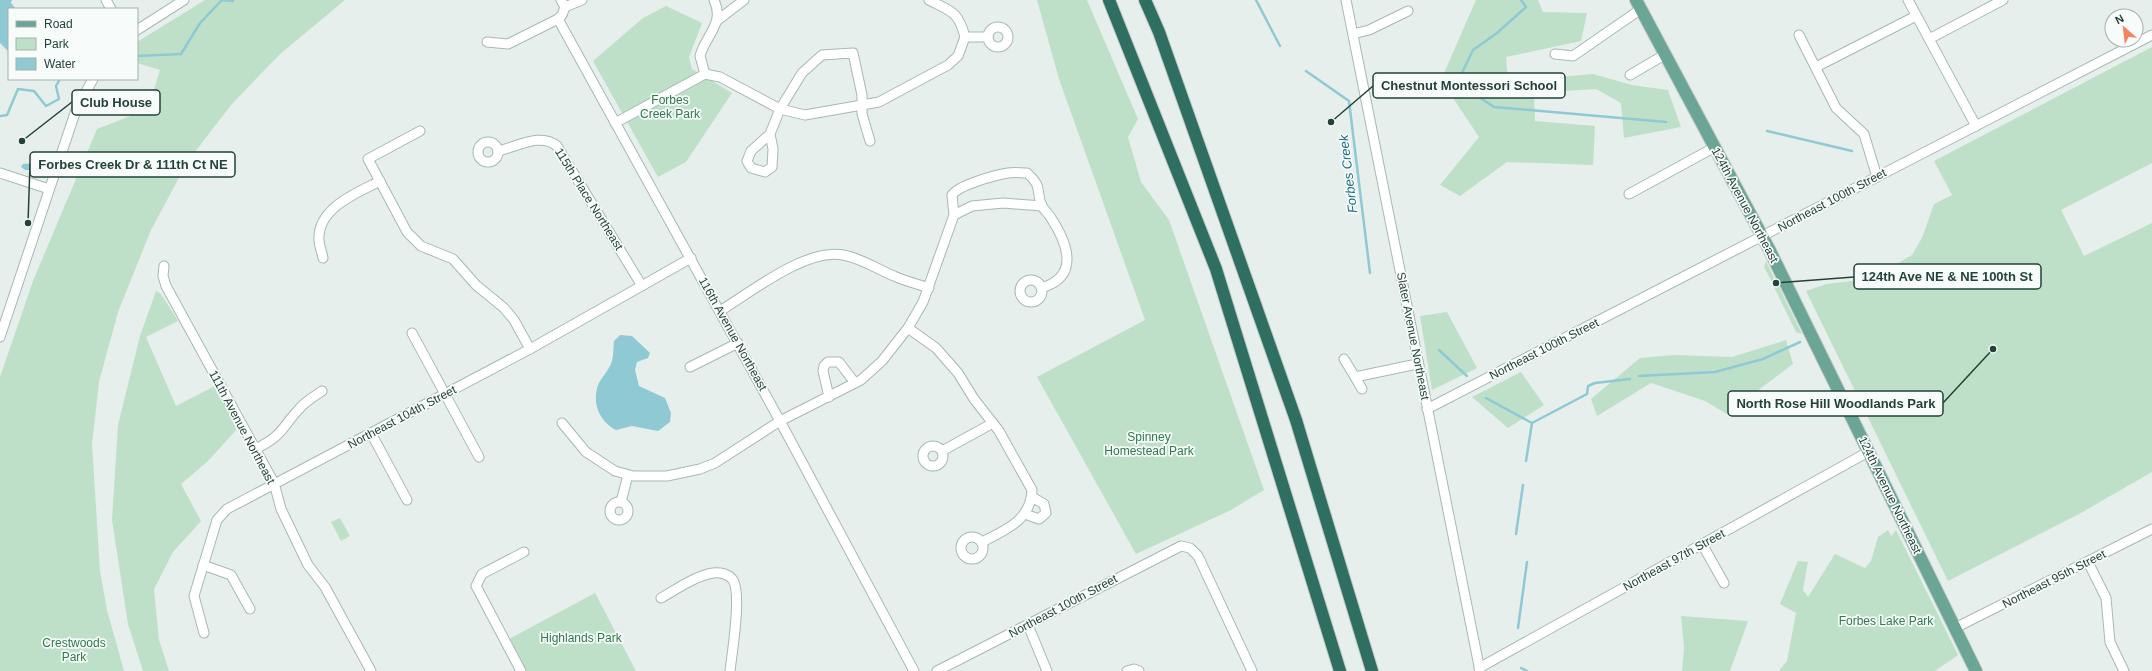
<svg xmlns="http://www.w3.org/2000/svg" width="2152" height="671" font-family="Helvetica,sans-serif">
<rect width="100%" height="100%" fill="#e6efeb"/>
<g fill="#bfe0c8">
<polygon points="205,0 345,0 279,55 231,105 188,161 151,230 118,312 99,382 92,444 100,571 107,610 124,671 0,671 0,377 33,281 97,129 148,109 160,70 137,63 137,42"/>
<polygon points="1037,0 1087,0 1138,119 1128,137 1141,182 1169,220 1264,490 1231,510 1136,554 1037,377 1145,320 1059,79"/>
<polygon points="1476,0 1538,0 1543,12 1587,13 1581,41 1506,57 1508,81 1593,74 1632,85 1668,90 1681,127 1624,138 1621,103 1596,89 1534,93 1535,121 1595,126 1593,165 1507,162 1460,196 1440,185 1479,137 1441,80"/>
<polygon points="666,6 702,23 689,57 692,69 732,93 686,162 658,177 593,61 643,18"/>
<polygon points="2152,47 2152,163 2061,210 2084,256 2152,223 2152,472 2079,514 1948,581 1806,291 1826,284 1851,281 1865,282 1912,255 1922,238 1934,204 1952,195 1934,161"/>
<polygon points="1766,261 1775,280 1772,282 1764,267"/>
<polygon points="1777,283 1802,334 1796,332 1773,285"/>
<polygon points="156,291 161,294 178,321 146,337 176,406 215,386 237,429 208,461 181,484 201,521 173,552 154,589 159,640 169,671 143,671 128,624 112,520 118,425 140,336"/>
<polygon points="1447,312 1477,368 1432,390 1420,316"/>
<polygon points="1786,340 1793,364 1727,414 1705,401 1651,383 1597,416 1591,399 1640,358 1675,355 1732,357"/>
<polygon points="1521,372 1544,405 1508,428 1472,397"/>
<polygon points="340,518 350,536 341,541 331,522"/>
<polygon points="1888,530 1891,536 1896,530 1958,655 1935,671 1779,671 1787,661 1796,613 1780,604 1798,561 1808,562 1803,590 1808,597 1835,554 1865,568 1871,561 1878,537"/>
<polygon points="595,593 636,671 526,671 509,639"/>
<polygon points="1681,616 1748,621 1730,671 1682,671 1684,648"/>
</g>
<g fill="#8ec9d4">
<polygon points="0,0 12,0 11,3 16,9 9,9 9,52 0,43"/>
<polygon points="34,163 38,166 36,170 25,170 21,167 23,164"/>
<path d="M620 335 632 336 650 353 648 358 637 362 635 370 639 386 665 398 671 413 670 422 658 431 632 426 616 430C599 421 592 403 598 385 601 378 607 372 610 366 614 359 613 349 614 341Z"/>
</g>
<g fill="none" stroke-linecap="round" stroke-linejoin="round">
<g stroke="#8ec9d4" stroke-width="2.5">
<polyline points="1256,0 1280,46"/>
<polyline points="1521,0 1526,7 1497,33 1473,50 1462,73 1479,97 1494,107 1666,122"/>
<polyline points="137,56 181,54 200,23 222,0 233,1"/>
<polyline points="1306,71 1349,101 1370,273"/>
<polyline points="0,116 7,115 18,89 34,91 46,106 59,99 56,86 60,79"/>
<polyline points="1767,131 1852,151"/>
<polyline points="1439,350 1467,376"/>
<polyline points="1639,376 1715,372 1763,359 1800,342"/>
<polyline points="1486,398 1532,423 1526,461"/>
<polyline points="1532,423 1587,394 1588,386 1595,383 1630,379"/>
<polyline points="1516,534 1523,485"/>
<polyline points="1518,628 1527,562"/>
<polyline points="1521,668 1527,671"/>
</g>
<g stroke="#a8b8b2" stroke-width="11">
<g id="minor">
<polyline points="106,0 111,9"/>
<polyline points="561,0 565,7 562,15 558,19 780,421 914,671"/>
<path d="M929 0C952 12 958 11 965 37"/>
<polyline points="1346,0 1480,671"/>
<polyline points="1908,0 1976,126"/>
<polyline points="565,7 582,0"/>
<polyline points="718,20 744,0"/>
<circle cx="998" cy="37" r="10"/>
<polyline points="137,30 184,0"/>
<polyline points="1353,34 1369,30 1408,11"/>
<polyline points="1799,35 1836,108 1864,134 1877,177"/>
<polyline points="1929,39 2003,0"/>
<polyline points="487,42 508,44 558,19"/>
<polyline points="1555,54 1573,56 1641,9"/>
<polyline points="1816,67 1916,16"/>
<polyline points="705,74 720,77 780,109 805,115 879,102 948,65 958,56 965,37 988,37"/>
<path d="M705 74 700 56C706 34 725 24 714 0"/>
<polyline points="1630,75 1666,54"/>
<polyline points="615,123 705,74"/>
<polyline points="420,131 368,159 407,232 421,246 453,259 476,285 504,308 514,320 530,349"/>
<polyline points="770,134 773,149 772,167 765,172 751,168 747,161 751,151 770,134 780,109 802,73 822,55 853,53 862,95 862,114 870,141"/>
<circle cx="488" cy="152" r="10"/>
<path d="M498 151C517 147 541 132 557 146L642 286"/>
<polyline points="0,173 49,189"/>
<polyline points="1629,194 1715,147"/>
<polyline points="954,215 972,206 1003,203 1042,206"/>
<path d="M323 258C322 252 319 246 319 240 317 208 357 193 380 181"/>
<polyline points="164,266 163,276 166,286 274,483 281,509 308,565 325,587 371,671"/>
<circle cx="1031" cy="291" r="11"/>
<path d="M720 311C751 292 806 248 843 255 861 258 877 269 894 276 905 281 917 284 929 288"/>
<path d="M908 328 936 348 958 373 974 399 999 431 1032 490C1031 520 1006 530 982 542"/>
<polyline points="412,333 479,457"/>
<polyline points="0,337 76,110 93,79"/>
<polyline points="1344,359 1355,377 1417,364"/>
<polyline points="690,367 738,343"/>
<polyline points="1355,377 1362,389"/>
<polyline points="829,397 823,371 824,366 828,362 839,362 855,383"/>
<polyline points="1427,409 2152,35"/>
<path d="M562 423 586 452 615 471 633 476H667L700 469 715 463 780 421 861 380 882 361 908 328 923 302 954 215 952 195C959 185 995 175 1008 173 1014 172 1021 173 1027 173 1044 188 1035 191 1042 206 1044 210 1049 214 1051 218 1068 244 1080 277 1041 288"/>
<polyline points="371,433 407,500"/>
<circle cx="933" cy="456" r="10"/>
<path d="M255 449C283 436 281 428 300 408 306 401 315 396 322 391"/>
<polyline points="942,451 993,423"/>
<circle cx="619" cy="511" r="9"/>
<polyline points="621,502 628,475"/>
<polyline points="1025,514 1039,519 1046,513 1044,504 1032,497"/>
<circle cx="972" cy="548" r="11"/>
<polyline points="1702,544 1724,583"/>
<polyline points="2088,562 2106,598 2110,642 2124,671"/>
<polyline points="203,565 231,575 250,609"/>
<path d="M661 598C677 589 695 576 713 573 720 572 729 574 733 580 742 594 732 653 730 671"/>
<polyline points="1028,625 1047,671"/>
<polyline points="1955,628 2152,529"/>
<polyline points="204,633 194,596 217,520 227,509 530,349 691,258"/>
<polyline points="1479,668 1868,452"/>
<polyline points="521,671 476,586 482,574 524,552"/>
<polyline points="937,671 1181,546 1190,548 1198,556 1252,671"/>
<polyline points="1127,671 1134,669 1139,671"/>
</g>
</g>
<g stroke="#c2cac8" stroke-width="14">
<polyline id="major" points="1636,0 1769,249 1976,671"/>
</g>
<g stroke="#c2cac8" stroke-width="14">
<g id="highway">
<polyline points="1109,0 1216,269 1340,671"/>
<polyline points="1145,0 1159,32 1296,420 1372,671"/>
</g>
</g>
<use href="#minor" stroke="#fff" stroke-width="9"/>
<use href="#major" stroke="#6aa596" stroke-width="12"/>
<use href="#highway" stroke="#2f6f62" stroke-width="12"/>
</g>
<g text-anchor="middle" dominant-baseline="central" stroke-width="3.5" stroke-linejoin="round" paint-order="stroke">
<g font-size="12" fill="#2d7a4b" stroke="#f7fbf9">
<text x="670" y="100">Forbes<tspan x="670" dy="14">Creek Park</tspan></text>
<text x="1149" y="437">Spinney<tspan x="1149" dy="14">Homestead Park</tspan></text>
<text x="1886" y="621">Forbes Lake Park</text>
<text x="581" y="638">Highlands Park</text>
<text x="74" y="643">Crestwoods<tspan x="74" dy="14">Park</tspan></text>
</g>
<g font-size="12" fill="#24423a" stroke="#f7fbf9">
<text transform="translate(589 199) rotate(58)">115th Place Northeast</text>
<text transform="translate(1832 200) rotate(-28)">Northeast 100th Street</text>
<text transform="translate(1745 205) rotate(62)">124th Avenue Northeast</text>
<text transform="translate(733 334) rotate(61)">116th Avenue Northeast</text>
<text transform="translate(1413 336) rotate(79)">Slater Avenue Northeast</text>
<text transform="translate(1544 349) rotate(-27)">Northeast 100th Street</text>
<text transform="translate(402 417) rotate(-28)">Northeast 104th Street</text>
<text transform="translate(242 427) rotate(62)">111th Avenue Northeast</text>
<text transform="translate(1890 495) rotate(64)">124th Avenue Northeast</text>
<text transform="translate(1674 560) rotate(-29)">Northeast 97th Street</text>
<text transform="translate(2054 579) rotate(-27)">Northeast 95th Street</text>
<text transform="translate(1063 606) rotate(-28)">Northeast 100th Street</text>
</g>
<g font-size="13" font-style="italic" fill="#1c6f80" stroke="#f7fbf9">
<text transform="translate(1348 174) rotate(-97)">Forbes Creek</text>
</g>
</g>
<path fill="none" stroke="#24423a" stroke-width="1.5" d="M1331 122L1373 86M22 141L72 102M28 223L30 164M1776 283L1854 277M1993 349L1943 403"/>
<g fill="#24423a" stroke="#f7fbf9" stroke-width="1.5">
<circle cx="1331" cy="122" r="4"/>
<circle cx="22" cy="141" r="4"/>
<circle cx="28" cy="223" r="4"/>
<circle cx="1776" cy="283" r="4"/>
<circle cx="1993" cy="349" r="4"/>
</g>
<g fill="#f7fbf9" stroke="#24423a" stroke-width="1.5">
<rect x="1373" y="73" width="192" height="25" rx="4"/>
<rect x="72" y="90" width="88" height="25" rx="4"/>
<rect x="30" y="152" width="205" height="25" rx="4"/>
<rect x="1854" y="264" width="187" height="25" rx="4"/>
<rect x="1728" y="391" width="215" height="25" rx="4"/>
</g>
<g font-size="13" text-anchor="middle" font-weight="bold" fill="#24423a">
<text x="1469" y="90">Chestnut Montessori School</text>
<text x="116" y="107">Club House</text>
<text x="133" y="169">Forbes Creek Dr &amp; 111th Ct NE</text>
<text x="1947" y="281">124th Ave NE &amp; NE 100th St</text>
<text x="1836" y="408">North Rose Hill Woodlands Park</text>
</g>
<rect x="8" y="8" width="130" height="72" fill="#f7fbf9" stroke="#a3b1ad"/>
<rect x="16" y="21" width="20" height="6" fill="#6aa596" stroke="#a3b1ad"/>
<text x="44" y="28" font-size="12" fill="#24423a">Road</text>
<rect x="16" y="38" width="20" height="12" fill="#bfe0c8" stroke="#a3b1ad"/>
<text x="44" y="48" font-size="12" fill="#24423a">Park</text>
<rect x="16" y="58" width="20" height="12" fill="#8ec9d4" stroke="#a3b1ad"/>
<text x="44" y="68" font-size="12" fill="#24423a">Water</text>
<g transform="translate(2124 28) rotate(332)"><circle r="19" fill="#f7fbf9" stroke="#a3b1ad"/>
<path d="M0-3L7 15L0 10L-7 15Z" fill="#f4845f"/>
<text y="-6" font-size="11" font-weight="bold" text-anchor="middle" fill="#24423a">N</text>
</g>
</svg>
